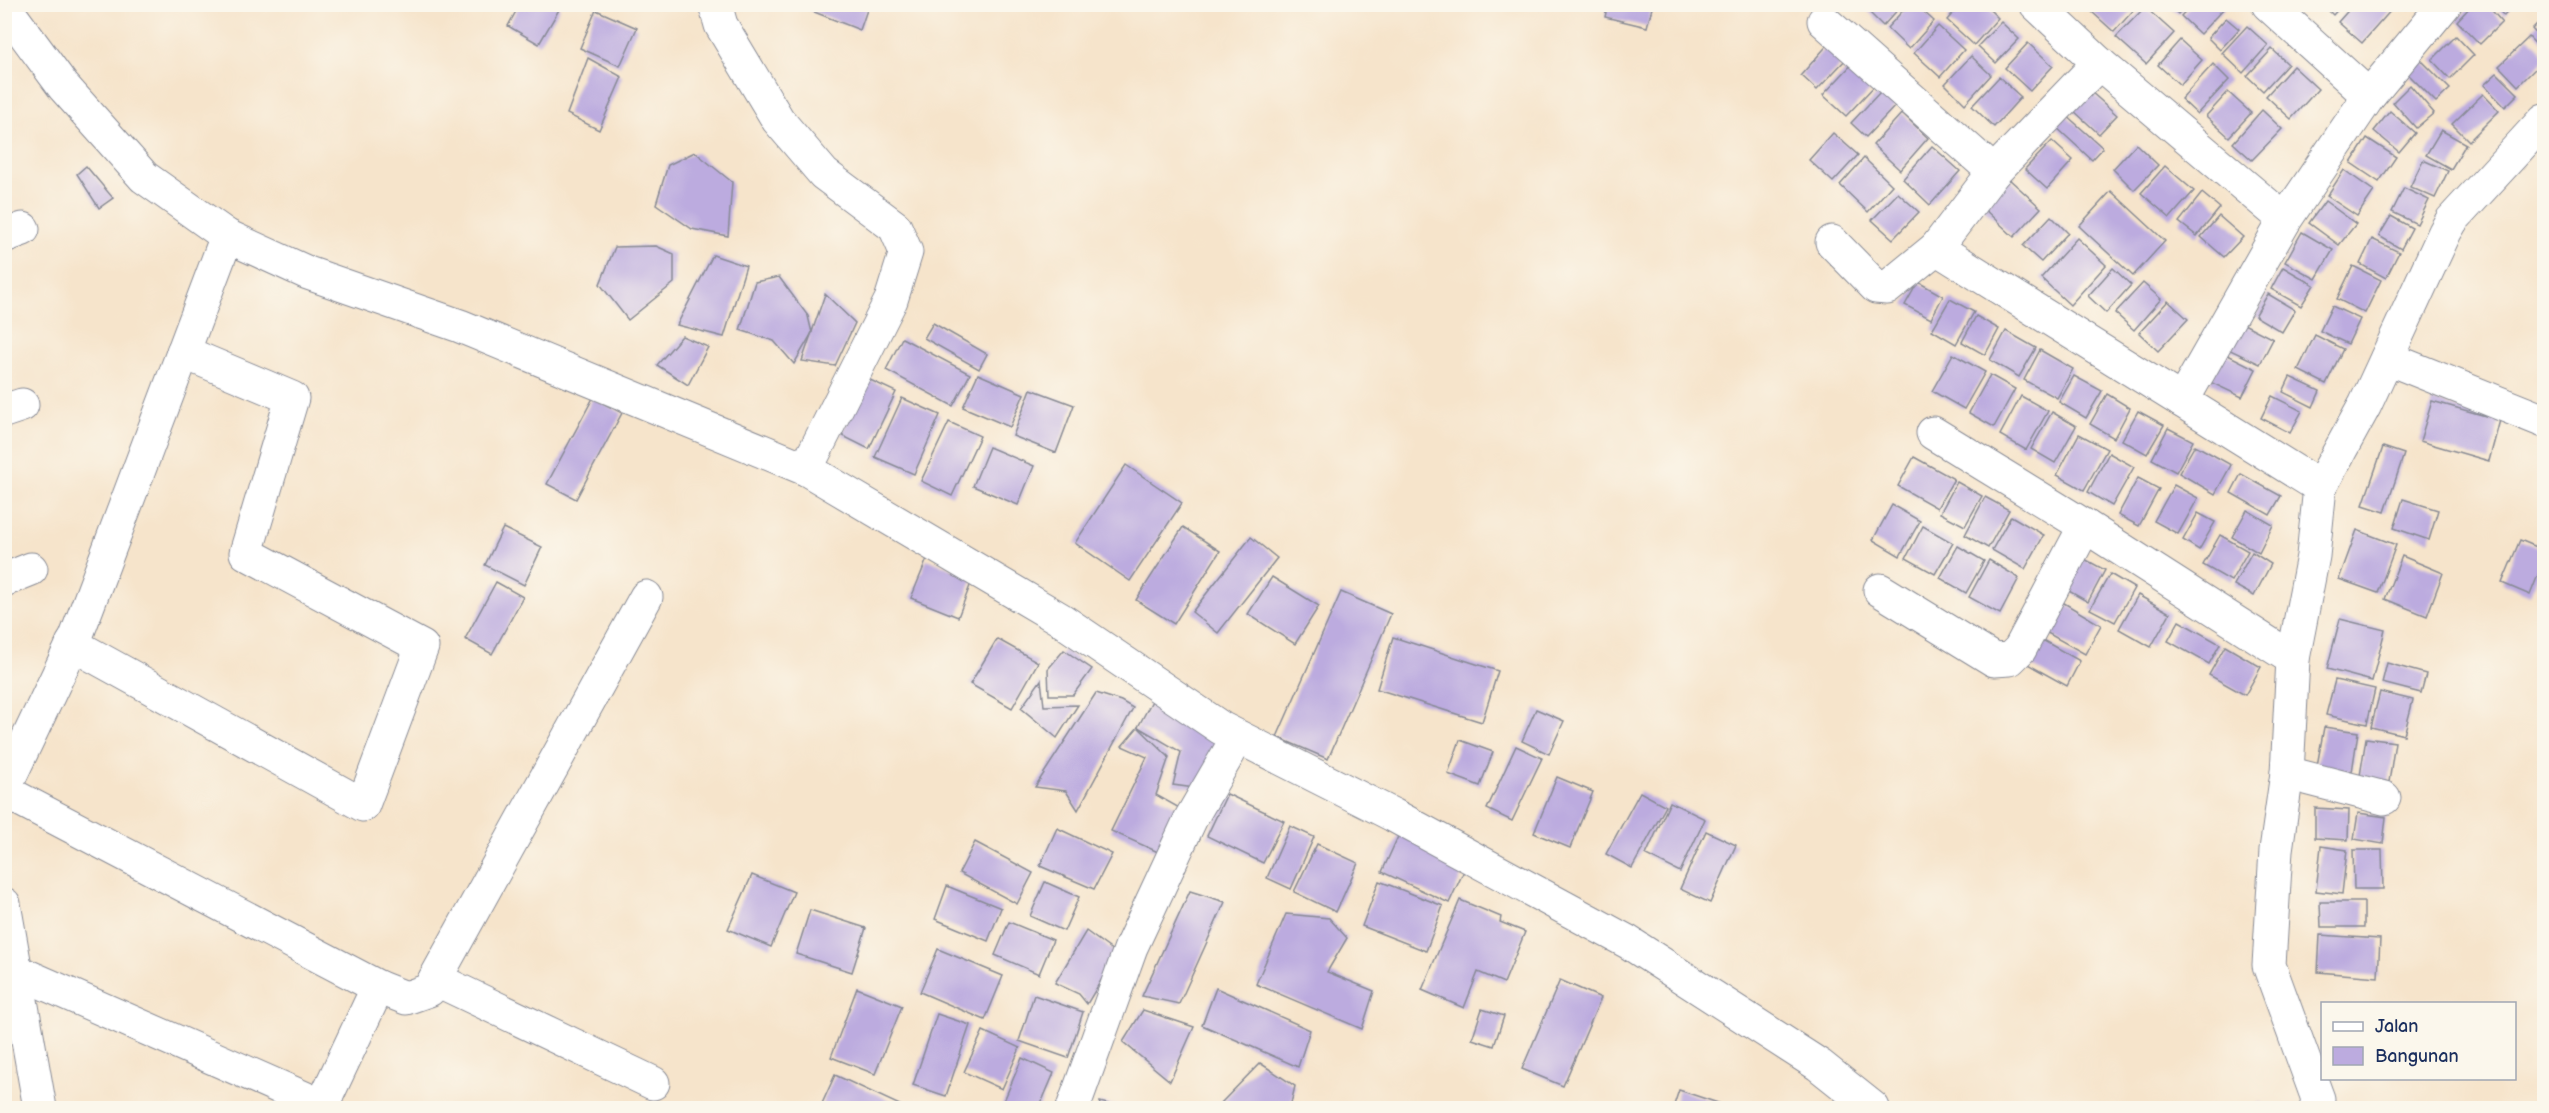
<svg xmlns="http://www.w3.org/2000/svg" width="2549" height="1113" font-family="'Balsamiq Sans',sans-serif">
<rect width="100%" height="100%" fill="#fbf7ec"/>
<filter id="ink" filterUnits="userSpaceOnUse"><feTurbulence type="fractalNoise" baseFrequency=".0167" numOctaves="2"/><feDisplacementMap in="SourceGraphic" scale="12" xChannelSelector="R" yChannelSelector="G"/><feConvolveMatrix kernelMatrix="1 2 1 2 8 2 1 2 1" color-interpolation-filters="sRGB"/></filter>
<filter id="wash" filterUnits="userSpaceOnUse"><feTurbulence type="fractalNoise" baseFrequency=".008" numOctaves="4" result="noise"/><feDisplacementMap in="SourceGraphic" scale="24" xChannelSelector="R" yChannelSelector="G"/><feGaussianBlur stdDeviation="1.35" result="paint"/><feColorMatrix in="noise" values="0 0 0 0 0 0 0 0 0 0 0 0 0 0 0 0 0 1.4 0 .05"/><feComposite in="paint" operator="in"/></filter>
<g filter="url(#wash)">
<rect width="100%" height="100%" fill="#f6e4cb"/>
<g id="blocks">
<g fill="#bcabdf">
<polygon points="520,4 554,4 560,8 539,44 508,26"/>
<polygon points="794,4 869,4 860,30"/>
<polygon points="908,4 922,4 920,9"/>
<polygon points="1608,4 1653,4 1647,27 1605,17"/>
<polygon points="1861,4 1903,4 1883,26"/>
<polygon points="1909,4 1915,4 1934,21 1909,49 1887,28"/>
<polygon points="1961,4 1984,4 1998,18 1974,45 1947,20"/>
<polygon points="2099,4 2139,4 2114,32 2092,12"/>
<polygon points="2168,4 2187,4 2178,14"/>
<polygon points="2192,4 2222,4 2225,7 2200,34 2181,16"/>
<polygon points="2322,4 2343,4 2333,15"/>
<polygon points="2354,4 2389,4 2393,8 2362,43 2338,22"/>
<polygon points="2473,4 2486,4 2502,22 2480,44 2457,21"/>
<polygon points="2493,4 2515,4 2504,16"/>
<polygon points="2145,7 2174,33 2146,64 2116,37"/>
<polygon points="596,10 637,28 620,66 580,48"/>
<polygon points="2544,17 2544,42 2532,29"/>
<polygon points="2226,18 2239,29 2220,50 2208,38"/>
<polygon points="2001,22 2019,39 1996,63 1978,46"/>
<polygon points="1938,26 1964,50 1940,77 1914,53"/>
<polygon points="2247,26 2268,45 2243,73 2222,53"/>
<polygon points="2456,36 2474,55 2450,79 2432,60"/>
<polygon points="2529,37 2544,53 2544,60 2518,86 2499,66"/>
<polygon points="2180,40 2202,60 2180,85 2158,65"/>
<polygon points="1831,41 1848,57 1817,90 1801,75"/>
<polygon points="2028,43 2053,66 2030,91 2005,68"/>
<polygon points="2272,49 2288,64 2263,91 2247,76"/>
<polygon points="1971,56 1991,75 1965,104 1945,84"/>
<polygon points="588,58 622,77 599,130 567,114"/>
<polygon points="2420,59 2450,89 2436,102 2407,73"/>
<polygon points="1856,60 1879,81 1846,116 1823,95"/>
<polygon points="2213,64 2229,80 2197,114 2181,99"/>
<polygon points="2293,66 2318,89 2291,119 2266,96"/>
<polygon points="2497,73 2518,94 2505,107 2484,85"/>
<polygon points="1999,77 2021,97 1994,127 1972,106"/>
<polygon points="2410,85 2434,113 2416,128 2393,102"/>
<polygon points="1881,91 1896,105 1866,137 1851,123"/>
<polygon points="2090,91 2117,115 2099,134 2073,110"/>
<polygon points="2228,92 2251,113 2229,137 2206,116"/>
<polygon points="2483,94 2499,111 2469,141 2452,124"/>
<polygon points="2262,110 2282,129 2252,160 2233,143"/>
<polygon points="2390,111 2415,133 2399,152 2374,131"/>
<polygon points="1902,113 1928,138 1900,170 1873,145"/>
<polygon points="2065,114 2103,148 2092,160 2055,126"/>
<polygon points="2441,130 2466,144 2451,169 2426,155"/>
<polygon points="1833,133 1858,155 1833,182 1809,160"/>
<polygon points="2367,138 2396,157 2379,182 2351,163"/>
<polygon points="2052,141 2073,160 2047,189 2025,169"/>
<polygon points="2136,144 2158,165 2134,190 2113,169"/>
<polygon points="1932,146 1960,171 1930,205 1903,179"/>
<polygon points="695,152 732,182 728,236 692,229 656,204 668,165"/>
<polygon points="1864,158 1892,185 1868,212 1840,185"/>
<polygon points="2423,160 2448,171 2435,198 2410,187"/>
<polygon points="86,166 113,198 99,208 77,174"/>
<polygon points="2165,166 2194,191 2170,218 2141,193"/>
<polygon points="2344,170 2374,191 2357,216 2327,196"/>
<polygon points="2008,178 2041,208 2014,237 1983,208"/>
<polygon points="2404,188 2429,200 2417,224 2392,212"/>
<polygon points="2111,191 2165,241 2133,276 2079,226"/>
<polygon points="1898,193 1919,212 1893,239 1872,220"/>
<polygon points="2202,193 2220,208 2197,236 2179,222"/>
<polygon points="2325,201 2356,224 2339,245 2309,223"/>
<polygon points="2051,216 2068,233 2041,262 2023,246"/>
<polygon points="2219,216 2243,237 2224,257 2201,237"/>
<polygon points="2391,216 2412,228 2401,249 2379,236"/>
<polygon points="2302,232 2333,250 2316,279 2285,262"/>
<polygon points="2077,238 2106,265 2070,305 2041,278"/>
<polygon points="2372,239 2399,252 2386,278 2360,264"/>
<polygon points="656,246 674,254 674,283 628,320 600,284 615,247"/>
<polygon points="713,255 746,266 724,337 677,325"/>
<polygon points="2353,266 2381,280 2365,313 2337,299"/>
<polygon points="2283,267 2314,285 2301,306 2271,289"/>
<polygon points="2113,268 2131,285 2106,313 2088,296"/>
<polygon points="779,277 808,316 812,333 794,364 774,341 740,330 755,282"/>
<polygon points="1918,282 1943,296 1931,319 1905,305"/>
<polygon points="2143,283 2161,299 2134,330 2115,313"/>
<polygon points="825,294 855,323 835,366 802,361"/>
<polygon points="2268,294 2295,310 2282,332 2255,316"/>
<polygon points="1950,299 1974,312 1956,344 1932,330"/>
<polygon points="2168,301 2188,319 2158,351 2139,333"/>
<polygon points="2332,306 2360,319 2348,344 2320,331"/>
<polygon points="1976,316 1999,329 1985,355 1962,342"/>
<polygon points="2240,322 2273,339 2260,364 2228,349"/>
<polygon points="933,323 987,354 979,369 924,338"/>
<polygon points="2006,331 2036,348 2019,377 1990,360"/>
<polygon points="2315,335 2343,349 2326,384 2298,370"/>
<polygon points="682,336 708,347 688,385 657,365"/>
<polygon points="902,338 970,374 953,406 886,370"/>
<polygon points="2040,350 2073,369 2057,398 2024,380"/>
<polygon points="2224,353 2256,369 2242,397 2210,382"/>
<polygon points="1953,354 1985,372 1964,409 1932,391"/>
<polygon points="978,374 1024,394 1010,427 963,407"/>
<polygon points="1990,375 2015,389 1994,427 1969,413"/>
<polygon points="2074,376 2102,391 2086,418 2059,402"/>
<polygon points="2290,377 2320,391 2313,407 2283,392"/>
<polygon points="868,379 896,392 869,449 841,435"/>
<polygon points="1031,389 1074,405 1056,453 1013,436"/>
<polygon points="2107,394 2130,408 2114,438 2090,424"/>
<polygon points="2021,396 2048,411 2026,450 2000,435"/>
<polygon points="2272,396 2302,411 2290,433 2261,418"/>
<polygon points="593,398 622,413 576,499 547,484"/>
<polygon points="902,398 940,415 914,474 875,457"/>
<polygon points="2432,401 2500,420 2489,461 2420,441"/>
<polygon points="2138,411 2164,425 2147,454 2122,440"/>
<polygon points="2052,412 2076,426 2055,463 2031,449"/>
<polygon points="949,422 980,436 952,496 921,481"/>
<polygon points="2168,428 2193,441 2176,472 2152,459"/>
<polygon points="2079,434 2107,449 2084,490 2057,475"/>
<polygon points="2195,445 2231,465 2215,494 2179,473"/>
<polygon points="989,447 1034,466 1018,505 973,486"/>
<polygon points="2383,447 2404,454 2385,512 2363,505"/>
<polygon points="2109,453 2134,467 2112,506 2088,492"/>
<polygon points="1914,457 1954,479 1937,508 1898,486"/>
<polygon points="1126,465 1182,503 1130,581 1075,543"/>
<polygon points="2241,474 2281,496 2270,515 2231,493"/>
<polygon points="2138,478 2159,489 2139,526 2118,515"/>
<polygon points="1957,482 1982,496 1965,526 1940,513"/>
<polygon points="2174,485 2198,498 2178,534 2154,521"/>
<polygon points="1985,497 2009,510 1988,548 1965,535"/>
<polygon points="2403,499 2438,510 2429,540 2394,528"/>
<polygon points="1892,505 1920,521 1900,556 1873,540"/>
<polygon points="2247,510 2273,525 2259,553 2232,537"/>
<polygon points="2198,513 2215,522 2199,550 2183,540"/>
<polygon points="2011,516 2044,535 2025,569 1992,550"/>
<polygon points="1923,526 1953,543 1935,574 1906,558"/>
<polygon points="1183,527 1220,551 1174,624 1136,600"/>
<polygon points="503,528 542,547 524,585 485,565"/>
<polygon points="2357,530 2396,545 2378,593 2339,579"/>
<polygon points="2220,535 2248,551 2231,581 2203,565"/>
<polygon points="1251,537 1277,558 1218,633 1192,612"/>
<polygon points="2520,540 2544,550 2544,560 2530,595 2502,583"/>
<polygon points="1958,546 1984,561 1966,593 1940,578"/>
<polygon points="2252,552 2271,564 2254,596 2234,585"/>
<polygon points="2077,555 2105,570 2088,602 2060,586"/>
<polygon points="2402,556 2443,573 2427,616 2385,599"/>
<polygon points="927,559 973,578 958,617 911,598"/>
<polygon points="1989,560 2019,578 2000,614 1969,597"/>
<polygon points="2110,574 2134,588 2115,622 2090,609"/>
<polygon points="1272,577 1319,606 1295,644 1248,614"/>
<polygon points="496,582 523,597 492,654 465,639"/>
<polygon points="1341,592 1391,614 1328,759 1277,737"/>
<polygon points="2138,595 2170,613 2151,647 2119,629"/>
<polygon points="2059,600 2101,625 2085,654 2042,630"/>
<polygon points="2340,619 2385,630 2372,681 2327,669"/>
<polygon points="2179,621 2220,644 2209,664 2168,641"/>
<polygon points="1393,637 1498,671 1482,722 1377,689"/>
<polygon points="2037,637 2080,661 2067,686 2024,662"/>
<polygon points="997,639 1038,662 1012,708 970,684"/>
<polygon points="2225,646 2261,667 2245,695 2209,675"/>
<polygon points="1064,650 1092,669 1073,695 1049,695 1048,669"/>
<polygon points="2387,663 2426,674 2421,693 2382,683"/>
<polygon points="1041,680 1044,706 1078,705 1057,738 1021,708"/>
<polygon points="2335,680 2375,689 2367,724 2326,715"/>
<polygon points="2380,692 2413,700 2404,735 2371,727"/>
<polygon points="1096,693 1121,701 1133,708 1078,810 1066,791 1035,787"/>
<polygon points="1153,699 1216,741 1202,789 1173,785 1181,752 1138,727"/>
<polygon points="1536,709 1564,721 1549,754 1522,741"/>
<polygon points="1138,727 1169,757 1156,795 1183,810 1158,852 1111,831 1147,757 1122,746"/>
<polygon points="2324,727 2358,732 2352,772 2317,766"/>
<polygon points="2366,738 2395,742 2389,782 2360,776"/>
<polygon points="1460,740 1493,752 1480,786 1448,774"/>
<polygon points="1516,746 1542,758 1512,821 1487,809"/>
<polygon points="1557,777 1593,792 1570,848 1534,833"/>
<polygon points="1640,792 1666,806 1632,868 1606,854"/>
<polygon points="1227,794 1284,821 1263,863 1207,836"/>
<polygon points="1670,802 1705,819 1680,872 1646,855"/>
<polygon points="2315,808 2349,810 2348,840 2315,838"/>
<polygon points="2358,813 2386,817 2383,844 2354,839"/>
<polygon points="1290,826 1314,837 1291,889 1267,878"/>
<polygon points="1057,828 1112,854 1094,889 1040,866"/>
<polygon points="1401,830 1468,862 1449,903 1382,872"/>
<polygon points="1706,831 1736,845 1710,903 1680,889"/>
<polygon points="975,842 1033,873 1017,904 959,873"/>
<polygon points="1317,844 1358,863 1336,912 1294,892"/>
<polygon points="2321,846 2347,850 2342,894 2316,891"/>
<polygon points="2353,850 2382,850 2383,889 2354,889"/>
<polygon points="752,875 794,892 771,947 728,929"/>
<polygon points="1379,881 1443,906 1426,951 1362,926"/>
<polygon points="1045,882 1079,897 1064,931 1030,916"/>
<polygon points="947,886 1001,908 988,941 935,919"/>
<polygon points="1190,891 1225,902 1179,1004 1142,996"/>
<polygon points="1460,900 1501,917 1500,922 1525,932 1504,983 1478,972 1464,1008 1422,990"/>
<polygon points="2320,902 2364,902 2364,927 2321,927"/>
<polygon points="810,910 866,928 852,972 796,954"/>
<polygon points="1286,914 1329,918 1347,938 1327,972 1374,991 1362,1029 1256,984"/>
<polygon points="1009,922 1053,940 1039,974 995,955"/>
<polygon points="1086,931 1117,954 1087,1004 1079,994 1055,983"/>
<polygon points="2320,935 2380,939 2378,977 2318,972"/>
<polygon points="938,949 1003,976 985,1020 920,992"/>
<polygon points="1560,980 1601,998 1563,1086 1522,1069"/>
<polygon points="857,988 902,1006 875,1074 831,1057"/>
<polygon points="1216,988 1310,1030 1298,1067 1202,1025"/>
<polygon points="1034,995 1083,1012 1068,1058 1019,1041"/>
<polygon points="1482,1009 1504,1016 1494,1046 1472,1039"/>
<polygon points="1143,1010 1194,1027 1170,1081 1123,1042"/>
<polygon points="937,1014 970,1025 946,1096 913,1085"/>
<polygon points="983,1031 1020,1048 1002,1089 964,1072"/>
<polygon points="1022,1058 1054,1073 1039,1108 1001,1108"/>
<polygon points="1260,1063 1295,1086 1290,1108 1232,1108 1221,1103"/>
<polygon points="835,1075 902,1106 901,1108 820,1108"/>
<polygon points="1679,1090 1733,1108 1673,1108"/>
<polygon points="1100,1102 1122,1108 1099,1108"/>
<polygon points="2259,1102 2271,1108 2256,1108"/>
</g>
</g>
</g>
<g filter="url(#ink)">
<use href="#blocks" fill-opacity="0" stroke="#888a94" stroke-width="1.5"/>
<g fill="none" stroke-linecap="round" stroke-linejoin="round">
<g stroke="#888a94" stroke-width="35">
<g id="minor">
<polyline points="715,4 721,25 778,120 824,174 895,227 906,252 891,300 806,469"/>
<polyline points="2036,4 2099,63 2285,220"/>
<polyline points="2268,4 2369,96"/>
<polyline points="4,6 63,86 144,177 227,236 308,273 460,326 806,469 1060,619 1221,728 1393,815 1628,942 1819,1065 1873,1108"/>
<polyline points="1824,21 1994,172"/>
<polyline points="4,236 23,229"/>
<polyline points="1832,242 1876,287 1887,288 1936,248 1994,172 2099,63"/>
<polyline points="1936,248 2320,487"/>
<polyline points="2387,358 2544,421"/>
<polyline points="2182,401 2285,220 2369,96 2445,4"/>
<polyline points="4,411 22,405"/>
<polyline points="1933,433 2085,526 2293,659"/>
<polyline points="4,580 31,569"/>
<polyline points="1880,590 1994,660 2010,659 2020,649 2085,526"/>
<polyline points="72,644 363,805 422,647 246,553 292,398 183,352"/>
<polyline points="2287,773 2384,798"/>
<polyline points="4,789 76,637 227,236"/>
<polyline points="4,791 378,987 406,998 429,990 646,597"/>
<polyline points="4,904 40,1108"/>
<polyline points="16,971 327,1108"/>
<polyline points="435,979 653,1083"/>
<polyline points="321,1108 378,987"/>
<polyline points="1073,1108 1131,947 1191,818 1238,737"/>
<polyline points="2316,1108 2318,1099 2269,965 2276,850 2287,773 2293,659 2313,556 2320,487 2365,405 2445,232 2452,220 2544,120"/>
</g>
</g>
<use href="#minor" stroke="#fff" stroke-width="33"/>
</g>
</g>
<rect width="2549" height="1113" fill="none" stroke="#fbf7ec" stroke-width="24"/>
<rect x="2321" y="1002" width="195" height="78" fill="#fbf7ec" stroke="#a1a7b3" stroke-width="1.5"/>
<rect x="2333" y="1022" width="30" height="9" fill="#ffffff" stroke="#a1a7b3" stroke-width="1.5"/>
<text x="2375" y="1032" font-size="18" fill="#1b2f5e">Jalan</text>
<rect x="2333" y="1047" width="30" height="18" fill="#bcabdf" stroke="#a1a7b3" stroke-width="1.5"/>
<text x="2375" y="1062" font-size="18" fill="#1b2f5e">Bangunan</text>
</svg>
